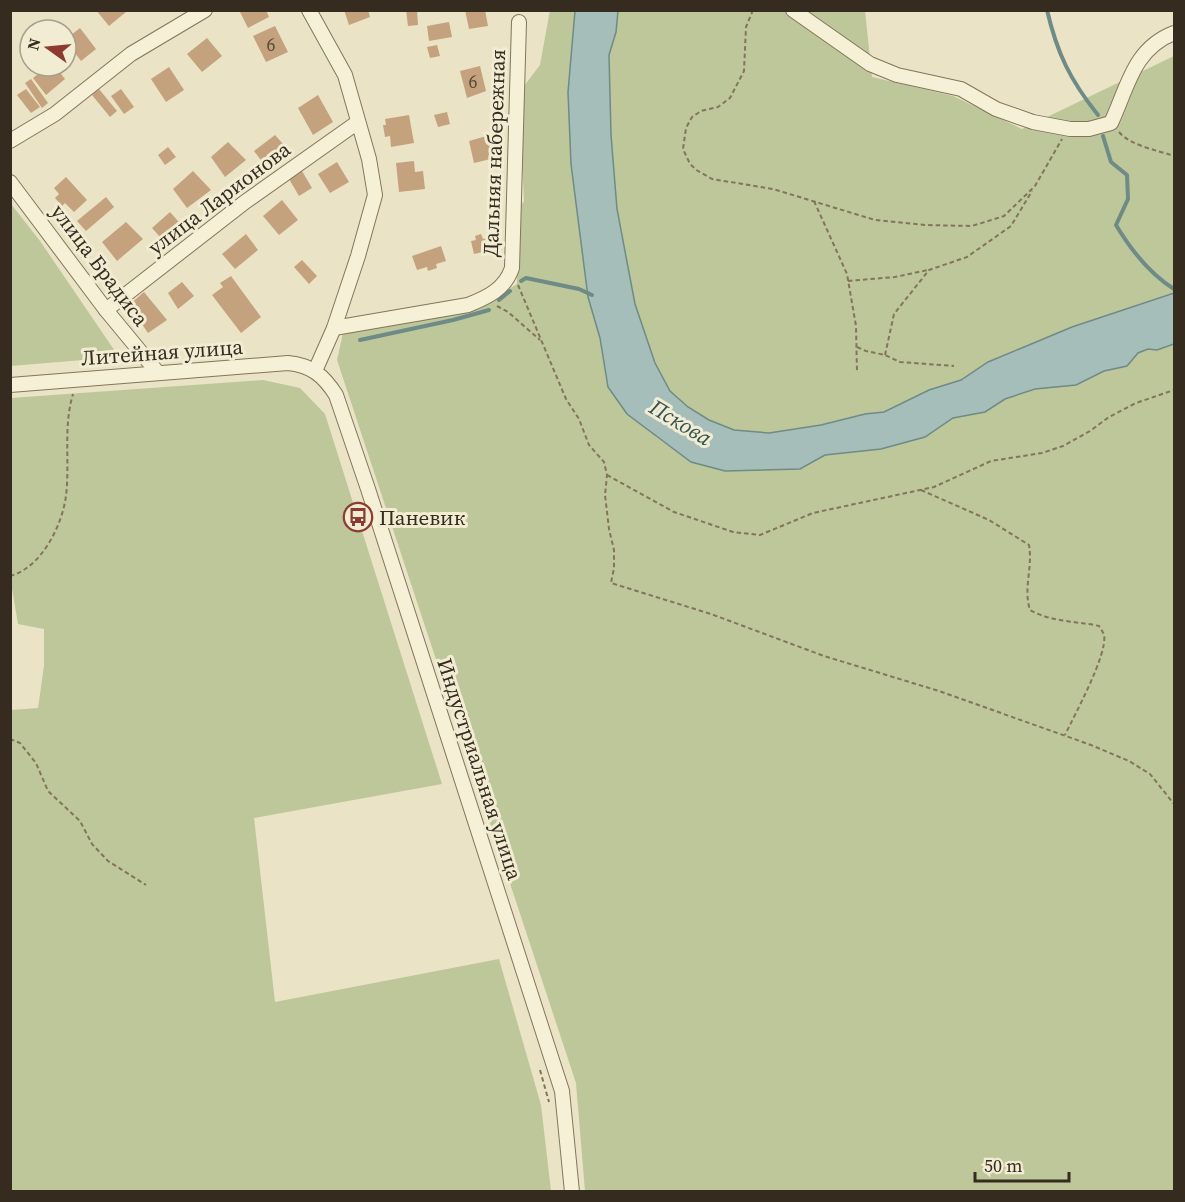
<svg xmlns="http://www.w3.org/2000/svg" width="1185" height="1202" font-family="'Source Serif 4',serif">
<rect width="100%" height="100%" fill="#eae3c5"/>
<g fill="#bdc79a">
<polygon points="550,10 575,11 568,92 571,164 588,297 600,338 656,437 691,462 800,469 825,455 881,449 925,437 953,418 985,412 1005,399 1035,389 1076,385 1104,371 1127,366 1138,353 1148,349 1157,350 1174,344 1174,1191 585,1191 576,1083 337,360 343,333 499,295 517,284 516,213 524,201 522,158 524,86 540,65"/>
<polygon points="618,11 865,11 872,77 953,96 1022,129 1174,56 1174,293 1072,327 988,362 961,380 929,390 884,412 865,414 821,425 769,433 734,430 709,420 688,407 670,391 655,363 635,305 617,209 611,135 609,55 616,32"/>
<polygon points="11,204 40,241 119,357 11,366"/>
<polygon points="263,380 300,388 325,414 442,784 254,818 275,1002 499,959 541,1105 551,1191 11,1191 11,710 38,708 44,666 44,629 18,624 10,577 11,398"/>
</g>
<polygon fill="#a6beb9" stroke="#6e8b87" stroke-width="1.5" points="575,11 618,11 616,32 609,55 611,135 617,209 635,304 655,363 670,391 688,407 709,420 734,430 769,433 821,425 865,414 884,412 929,390 961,380 988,362 1072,327 1174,293 1174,344 1157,350 1148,349 1138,353 1127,366 1104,371 1076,385 1035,389 1005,399 985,412 953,418 925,437 881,449 825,455 800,469 725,471 691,462 627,414 608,387 600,338 588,297 571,164 568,92"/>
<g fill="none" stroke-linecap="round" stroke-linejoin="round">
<g stroke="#6e8b87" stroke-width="4">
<path d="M1047 10C1057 53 1070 80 1098 115"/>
<path d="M1103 136 1111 162 1127 175 1128 199 1116 225C1131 250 1150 274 1174 289"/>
<polyline points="521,281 526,278 579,289 592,295"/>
<polyline points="499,300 510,291"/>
<polyline points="360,340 453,320 489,310"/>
</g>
</g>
<g fill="#c5a27e">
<polygon points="96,10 124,10 126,12 109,26"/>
<polygon points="239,10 266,10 269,17 248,28"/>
<polygon points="344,10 368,10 370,17 349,25"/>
<polygon points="406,10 417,10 418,25 408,26"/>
<polygon points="465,10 485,10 488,26 469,29"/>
<polygon points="449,22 452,37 429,41 427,26"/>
<polygon points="275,26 288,52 266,62 253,36"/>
<polygon points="80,28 96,49 81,61 66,41 66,39"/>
<polygon points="207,38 222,56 202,72 187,54"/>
<polygon points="437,45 440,56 430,58 427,47"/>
<polygon points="48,66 55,66 65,79 46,95 33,78"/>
<polygon points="480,66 486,91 467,98 460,71"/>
<polygon points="169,67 184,90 166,102 151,79"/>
<polygon points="31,79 48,103 42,108 25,83"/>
<polygon points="26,89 40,107 31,113 17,95"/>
<polygon points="99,89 117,111 110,117 92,95"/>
<polygon points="121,89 134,107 124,114 111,96"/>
<polygon points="318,95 333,122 313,135 298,108"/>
<polygon points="447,112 450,124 438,127 434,115"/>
<polygon points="409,115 414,143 391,147 390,136 385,137 383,125 386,125 385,119"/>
<polygon points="275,135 292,154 270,172 254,151"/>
<polygon points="490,135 499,157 474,163 469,141"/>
<polygon points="228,142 246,160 225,177 211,157"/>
<polygon points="168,147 176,157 165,165 158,155"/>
<polygon points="414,161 415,172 423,171 425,189 399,192 396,163"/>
<polygon points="337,162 349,182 330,193 318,174"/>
<polygon points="193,171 211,190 187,208 173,189"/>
<polygon points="302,171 312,188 299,196 289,179"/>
<polygon points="66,177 87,200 74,212 65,203 62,206 55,198 59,194 54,188"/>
<polygon points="106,197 114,207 86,231 77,221"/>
<polygon points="282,200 298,220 279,235 263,216"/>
<polygon points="170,212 185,229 167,245 152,228"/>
<polygon points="126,222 143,239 117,261 102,242"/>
<polygon points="246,234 258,250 235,269 222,254"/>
<polygon points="481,234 483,239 493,237 496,249 474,254 471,241 476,240 475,236"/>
<polygon points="441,246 446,261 436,264 437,268 428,271 427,267 417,270 412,256"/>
<polygon points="302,260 317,276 309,284 294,267"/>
<polygon points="231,276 261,317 241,333 212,295 223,287 220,283"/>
<polygon points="182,282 194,296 178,309 168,293"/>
<polygon points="144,292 167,320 148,333 129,305"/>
</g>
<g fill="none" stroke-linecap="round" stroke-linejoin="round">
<g stroke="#83755c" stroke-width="16">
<g id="minor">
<polyline points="309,10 345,75 369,159 375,195 358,256 334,328 315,371"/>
<path d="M793 10 870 64 897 75 961 89 996 109 1033 122 1070 129H1089L1111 123C1128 87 1133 49 1174 33"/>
<polyline points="10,141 55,114 131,54 205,10"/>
<polyline points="10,182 106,310 158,373"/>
<polyline points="106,310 245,202 358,122"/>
<path d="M334 328 468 305C488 297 505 289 512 268L519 22"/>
<path d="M10 385 288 363C311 365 324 376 336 395L368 489 562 1091 572 1192"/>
</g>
</g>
<g stroke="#83755c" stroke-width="2" stroke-dasharray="4.5 3" stroke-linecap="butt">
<polyline points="753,10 746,27 744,71 730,98 718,107 701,111 692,117 686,128 683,149 690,164 698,171 712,179 773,189 875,220 925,225 972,226 1004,216 1035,186 1062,139"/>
<path d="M1119 132C1131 146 1157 150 1174 156"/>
<polyline points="814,201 847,274 856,326 857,372"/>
<polyline points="848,281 895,277 928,270"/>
<polyline points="518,285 566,399 579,419 589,445 604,462 607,475 605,495 609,529 614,550 614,568 611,583 711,614 824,656 939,691 1091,745 1129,761 1150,774 1174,804"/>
<polyline points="497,306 508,312 540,340"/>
<polyline points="857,347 866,351 885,355 900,362 954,366"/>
<polyline points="885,355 894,314 929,270 967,257 1011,226 1032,191"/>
<polyline points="607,475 674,512 733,532 760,535 813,513 934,487 991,461 1042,453 1063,446 1090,431 1109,417 1136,403 1174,390"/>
<path d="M921 490 989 520 1029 545C1033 568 1023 588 1030 610 1051 622 1076 621 1099 626 1101 629 1103 632 1104 635 1108 654 1074 716 1065 735"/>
<path d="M10 576C41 568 62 526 66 496 70 462 63 427 73 394"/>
<polyline points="10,739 20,743 36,763 48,791 80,821 92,844 108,861 146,885"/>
<polyline points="540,1070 549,1102"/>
</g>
<use href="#minor" stroke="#f6f0d7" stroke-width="14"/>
</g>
<defs>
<g id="bus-ring" transform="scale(1.5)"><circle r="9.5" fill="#f2ecd3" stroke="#8d3a32" stroke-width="1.5"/><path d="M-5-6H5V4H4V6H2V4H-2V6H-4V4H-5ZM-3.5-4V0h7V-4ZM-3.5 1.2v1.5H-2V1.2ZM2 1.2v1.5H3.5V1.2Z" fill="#8d3a32"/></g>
</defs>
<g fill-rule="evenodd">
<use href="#bus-ring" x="358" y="517"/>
</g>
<g text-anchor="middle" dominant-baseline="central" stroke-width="6" stroke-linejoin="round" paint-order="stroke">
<g font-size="18" fill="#594a37">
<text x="271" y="44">6</text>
<text x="473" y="81">6</text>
</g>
<g font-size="21" fill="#352c1f" stroke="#f2ecd3">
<text transform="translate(494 153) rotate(-88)">Дальняя набережная</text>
<text transform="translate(219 198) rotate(-37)">улица Ларионова</text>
<text transform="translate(100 265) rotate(53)">улица Брадиса</text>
<text transform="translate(162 352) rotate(-4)">Литейная улица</text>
<text transform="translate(480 769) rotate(72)">Индустриальная улица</text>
</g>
<g font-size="21" fill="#352c1f" stroke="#f2ecd3" text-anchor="start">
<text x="379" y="517">Паневик</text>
</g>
<g font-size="22" font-style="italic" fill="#305253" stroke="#f2ecd3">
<text transform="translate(681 422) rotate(31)">Пскова</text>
</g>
</g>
<rect width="1185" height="1202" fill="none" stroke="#352c1f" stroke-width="24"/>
<g transform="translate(48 48) rotate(285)"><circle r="28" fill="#f2ecd3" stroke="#a69f8b" stroke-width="1.5"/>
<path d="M0-4.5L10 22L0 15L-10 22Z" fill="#8d3a32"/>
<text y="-9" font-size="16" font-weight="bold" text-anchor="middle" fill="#352c1f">N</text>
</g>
<path d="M975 1172v9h94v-9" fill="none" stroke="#352c1f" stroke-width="3"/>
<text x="984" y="1172" font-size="18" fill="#352c1f" stroke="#f2ecd3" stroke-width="4.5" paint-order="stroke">50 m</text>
</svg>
